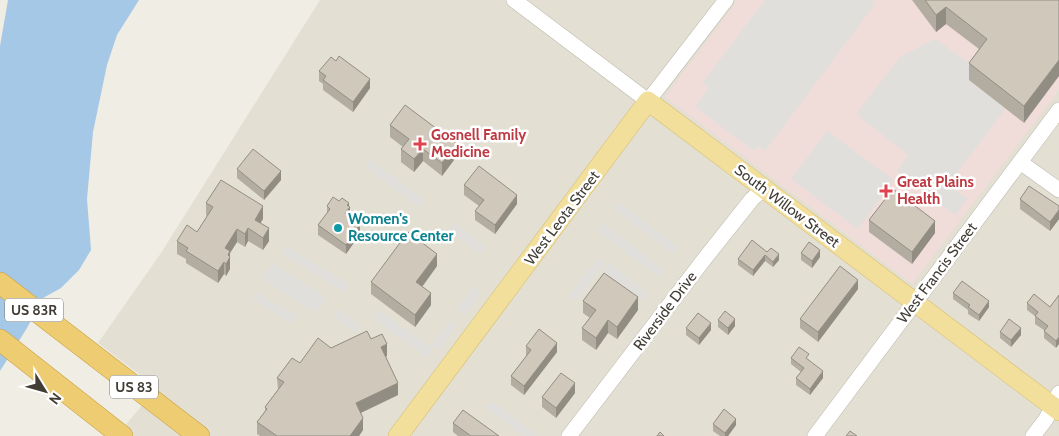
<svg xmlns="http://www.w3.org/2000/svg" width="1059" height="436" font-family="Cabin,sans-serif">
<rect width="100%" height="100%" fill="#f0ede4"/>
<polygon fill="#e3dfd3" points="320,0 1059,0 1059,436 116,436 157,388 98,343 161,253"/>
<polygon fill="#f0ddd9" points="738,0 1059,0 1059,90 912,284 665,97"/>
<g fill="#e1dfdc">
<polygon points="765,0 874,0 872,8 765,151 758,146 754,151 695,107 708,88 702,83"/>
<polygon points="935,39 977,68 1006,108 948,185 967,199 955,215 897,171 908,155 856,114 900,57"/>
<polygon points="827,131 894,180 858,229 791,179"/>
<polygon points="371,160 425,200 419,208 366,167"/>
<polygon points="618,202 678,247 673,254 613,208"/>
<polygon points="453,222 485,246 480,254 448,230"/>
<polygon points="603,223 665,271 659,278 597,231"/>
<polygon points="287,246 349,285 345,293 282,254"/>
<polygon points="598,258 604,263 576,301 569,296"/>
<polygon points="273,263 326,297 316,313 262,279"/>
<polygon points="609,263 648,293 643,301 603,271"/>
<polygon points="473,287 481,293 464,315 456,309"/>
<polygon points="256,292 297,316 292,323 252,299"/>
<polygon points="338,309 360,325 354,333 333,317"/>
<polygon points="379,310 433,349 427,358 373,318"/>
<polygon points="450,320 457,325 439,350 431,345"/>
<polygon points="493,402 538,436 523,436 484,406"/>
</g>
<polygon fill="#a6c8e7" points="8,0 139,0 117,35 107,65 93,132 87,199 91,250 79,270 61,288 43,298 27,328 0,371 0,46"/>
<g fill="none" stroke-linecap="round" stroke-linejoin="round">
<g stroke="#bdb8ab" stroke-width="16">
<g id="minor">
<polyline points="514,0 648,101 726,0"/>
<polyline points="1020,162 1059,190"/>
<polyline points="569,436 702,262 752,199 764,188"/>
<polyline points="815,436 1059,110"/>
<polyline points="1033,436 1046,419 1059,393"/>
</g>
</g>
<g stroke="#d5bd6d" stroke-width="20">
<polyline id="major" points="398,436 648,101 1059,411"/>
</g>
<g stroke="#caa244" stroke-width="22">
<g id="highway">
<polyline points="0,283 199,436"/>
<polyline points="0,340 122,436"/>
</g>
</g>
<use href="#minor" stroke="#fff" stroke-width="15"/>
<use href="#major" stroke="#f2df9b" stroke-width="19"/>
<use href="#highway" stroke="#edcc72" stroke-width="21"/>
</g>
<g fill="#b3ada1">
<polygon points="912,0 1059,0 1024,123 969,80 969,63 979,49 946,24 936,32"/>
<polygon points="319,71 370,88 353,112 323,90 323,84 319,81"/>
<polygon points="390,125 457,156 442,176 423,161 414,172 401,162 401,149 403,147 390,137"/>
<polygon points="237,169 281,180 264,200 237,178"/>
<polygon points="464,185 517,204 495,234 475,220 475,211 479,206 464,195"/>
<polygon points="1020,199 1059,206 1059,219 1050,231 1020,209"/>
<polygon points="339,201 349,207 350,216 360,234 346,254 318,235 318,225 327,213 327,206"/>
<polygon points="206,203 263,219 260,223 269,241 263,250 248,241 245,247 237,242 230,253 230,269 226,276 224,274 218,283 186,263 186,259 177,254 177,241 197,232 207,216 206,215"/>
<polygon points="869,220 935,233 912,264 869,232"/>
<polygon points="767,252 779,260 773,267 765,261 753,276 738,265 738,259"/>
<polygon points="801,253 820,257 812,268 801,260"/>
<polygon points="437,266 422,287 431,305 415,327 371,294 371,282"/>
<polygon points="858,289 818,342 800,328 800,319"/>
<polygon points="953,293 989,307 979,321 968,314 968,310 953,299"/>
<polygon points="1059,295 1056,348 1044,338 1044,330 1035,324 1035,316 1027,310 1027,303 1050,307"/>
<polygon points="583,301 638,310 617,339 608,333 596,350 582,340 582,328 590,318 583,313"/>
<polygon points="718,320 735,326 728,335 718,327"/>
<polygon points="686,328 711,330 699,345 686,335"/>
<polygon points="1000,332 1021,335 1011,347 1000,338"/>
<polygon points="371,339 387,356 386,357 398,395 361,413 363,430 359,436 260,436 257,434 257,422 265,411 265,407 278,390 277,378 300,363 331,348"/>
<polygon points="526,346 557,352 524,395 511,385 511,376 526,356"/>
<polygon points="791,358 809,360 823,378 810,395 796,385 796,378 801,372 791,364"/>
<polygon points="575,393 556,418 542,407 542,397"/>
<polygon points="453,423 499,436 458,436 453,432"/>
<polygon points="713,424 736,425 728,436 720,436 713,431"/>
</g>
<g fill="#928d83">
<polygon points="946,7 946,24 936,32 936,15"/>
<polygon points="1059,60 1059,76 1024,123 1024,106"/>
<polygon points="370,79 370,88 353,112 353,102"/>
<polygon points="457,144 457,156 442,176 442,163"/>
<polygon points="423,149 423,161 414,172 414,159"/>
<polygon points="281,171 281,180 264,200 264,191"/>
<polygon points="517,195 517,204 495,234 495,225"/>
<polygon points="349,203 349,208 350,207 350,217 345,213 347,205"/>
<polygon points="263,206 263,219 255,232 255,220"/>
<polygon points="1059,210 1059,219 1050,231 1050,222"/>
<polygon points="935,221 935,233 912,264 912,252"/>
<polygon points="360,224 360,234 346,254 346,245"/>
<polygon points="248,228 248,241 245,247 245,234"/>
<polygon points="269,228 269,241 263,250 263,238"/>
<polygon points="237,229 237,242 230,253 230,269 226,276 225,248"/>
<polygon points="820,250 820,257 812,268 812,261"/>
<polygon points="437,254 437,266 416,295 416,282"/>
<polygon points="779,254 779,260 773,267 773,262"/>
<polygon points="765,255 765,261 753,276 753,270"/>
<polygon points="224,262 224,274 218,283 218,271"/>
<polygon points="858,280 858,289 818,342 818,332"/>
<polygon points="431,293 431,305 415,327 415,315"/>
<polygon points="638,297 638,310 617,339 617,327"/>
<polygon points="989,301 989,307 979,321 979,315"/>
<polygon points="735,319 735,326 728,335 728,328"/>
<polygon points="608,320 608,333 596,350 596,338"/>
<polygon points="711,323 711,330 699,345 699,338"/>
<polygon points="1021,328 1021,335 1011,347 1011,340"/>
<polygon points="1059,337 1059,344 1056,348 1056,341"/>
<polygon points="557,343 557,352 524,395 524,386"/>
<polygon points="387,344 387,356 381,359 381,347"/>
<polygon points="823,371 823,378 810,395 810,389"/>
<polygon points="398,383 398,395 356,415 356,403"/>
<polygon points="575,383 575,393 556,418 556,408"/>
<polygon points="363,418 363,430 359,436 350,436"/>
<polygon points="736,419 736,425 728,436 725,436 725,433"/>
</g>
<g fill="#d0c9bb" stroke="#928d83">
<polygon points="925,0 1059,0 1059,60 1024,106 969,63 987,39 946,7 936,15"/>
<polygon points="339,56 370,79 353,102 323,80 326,76 319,71 331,57 336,61"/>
<polygon points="405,105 457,144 442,163 423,149 414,159 401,149 409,139 390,125"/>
<polygon points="253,149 281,171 264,191 237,169"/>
<polygon points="479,166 517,195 495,225 475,211 484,200 464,185"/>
<polygon points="221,180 263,206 255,220 269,228 263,238 248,228 245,234 237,229 225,248 230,251 228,255 230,257 226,264 224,262 218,271 186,251 188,248 177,241 187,225 197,232 213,207 206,203"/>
<polygon points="1029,186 1059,206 1059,210 1050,222 1020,199"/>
<polygon points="893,189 935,221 912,252 869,220"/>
<polygon points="333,197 339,201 342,198 349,203 347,205 350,207 345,213 360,224 346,245 318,225 330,209 327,206"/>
<polygon points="408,232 437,254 416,282 431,293 415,315 371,282"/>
<polygon points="752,240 767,252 771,248 779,254 773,262 765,255 753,270 738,259"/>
<polygon points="809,242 820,250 812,261 801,253"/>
<polygon points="840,266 858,280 818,332 800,319"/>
<polygon points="604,273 638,297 617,327 608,320 596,338 582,328 596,310 583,301"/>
<polygon points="962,281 989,301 979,315 968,307 970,305 953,293"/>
<polygon points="1034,294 1050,307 1059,295 1059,337 1056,341 1044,331 1048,326 1035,316 1038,312 1027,303"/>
<polygon points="725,311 735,319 728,328 718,320"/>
<polygon points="698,313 711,323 699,338 686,328"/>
<polygon points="1009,319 1021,328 1011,340 1000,332"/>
<polygon points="539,329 557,343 524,386 511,376 531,350 526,346"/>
<polygon points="367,331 371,339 382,334 387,344 381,347 398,383 356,403 363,418 350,436 277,436 257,422 267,409 265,407 284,382 277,378 292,358 300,363 318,338 331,348"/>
<polygon points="799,347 809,354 806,358 823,371 810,389 796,378 804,368 791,358"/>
<polygon points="561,373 575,383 556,408 542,397"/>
<polygon points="724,409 736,419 725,433 713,424"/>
<polygon points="463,410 499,436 471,436 453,423"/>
<polygon points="850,431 857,436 846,436"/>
<polygon points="660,432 664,436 657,436"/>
</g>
<g fill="#e0444e" stroke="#fff" stroke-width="2">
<path d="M417.5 136.5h5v5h5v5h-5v5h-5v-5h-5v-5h5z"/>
<path d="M883.5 183.5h5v5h5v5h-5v5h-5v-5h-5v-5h5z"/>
</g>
<circle fill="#0f9aa8" stroke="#fff" stroke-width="2" cx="338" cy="228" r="5"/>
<g text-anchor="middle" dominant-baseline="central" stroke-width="5" stroke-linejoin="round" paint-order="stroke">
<g fill="#fff" stroke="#7a7772" stroke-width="1">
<rect x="5" y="298.5" width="58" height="23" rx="4"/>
<rect x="110" y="375.5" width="48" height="23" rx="4"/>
</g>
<g font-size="14" font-weight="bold" fill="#413d35">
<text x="34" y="310">US 83R</text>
<text x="134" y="387">US 83</text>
</g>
<g font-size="15" font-weight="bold" fill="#be3a42" stroke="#fff" text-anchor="start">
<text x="431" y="135">Gosnell Family<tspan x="431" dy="17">Medicine</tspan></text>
<text x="897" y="182">Great Plains<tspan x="897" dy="17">Health</tspan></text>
</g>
<g font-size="15" fill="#413d35" stroke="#fff">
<text transform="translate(787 206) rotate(37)">South Willow Street</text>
<text transform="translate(562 218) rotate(-53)">West Leota Street</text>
<text transform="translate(937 273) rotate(-53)">West Francis Street</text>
<text transform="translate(665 311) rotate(-53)">Riverside Drive</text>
</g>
<g font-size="15" font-weight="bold" fill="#0d838f" stroke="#fff" text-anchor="start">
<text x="348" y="219">Women's<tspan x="348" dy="17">Resource Center</tspan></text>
</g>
</g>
<g transform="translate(45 391) rotate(127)" stroke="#ffffff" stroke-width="4" paint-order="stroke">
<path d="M0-4L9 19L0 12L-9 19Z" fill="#413d35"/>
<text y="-8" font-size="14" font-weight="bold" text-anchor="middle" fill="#413d35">N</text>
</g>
</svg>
